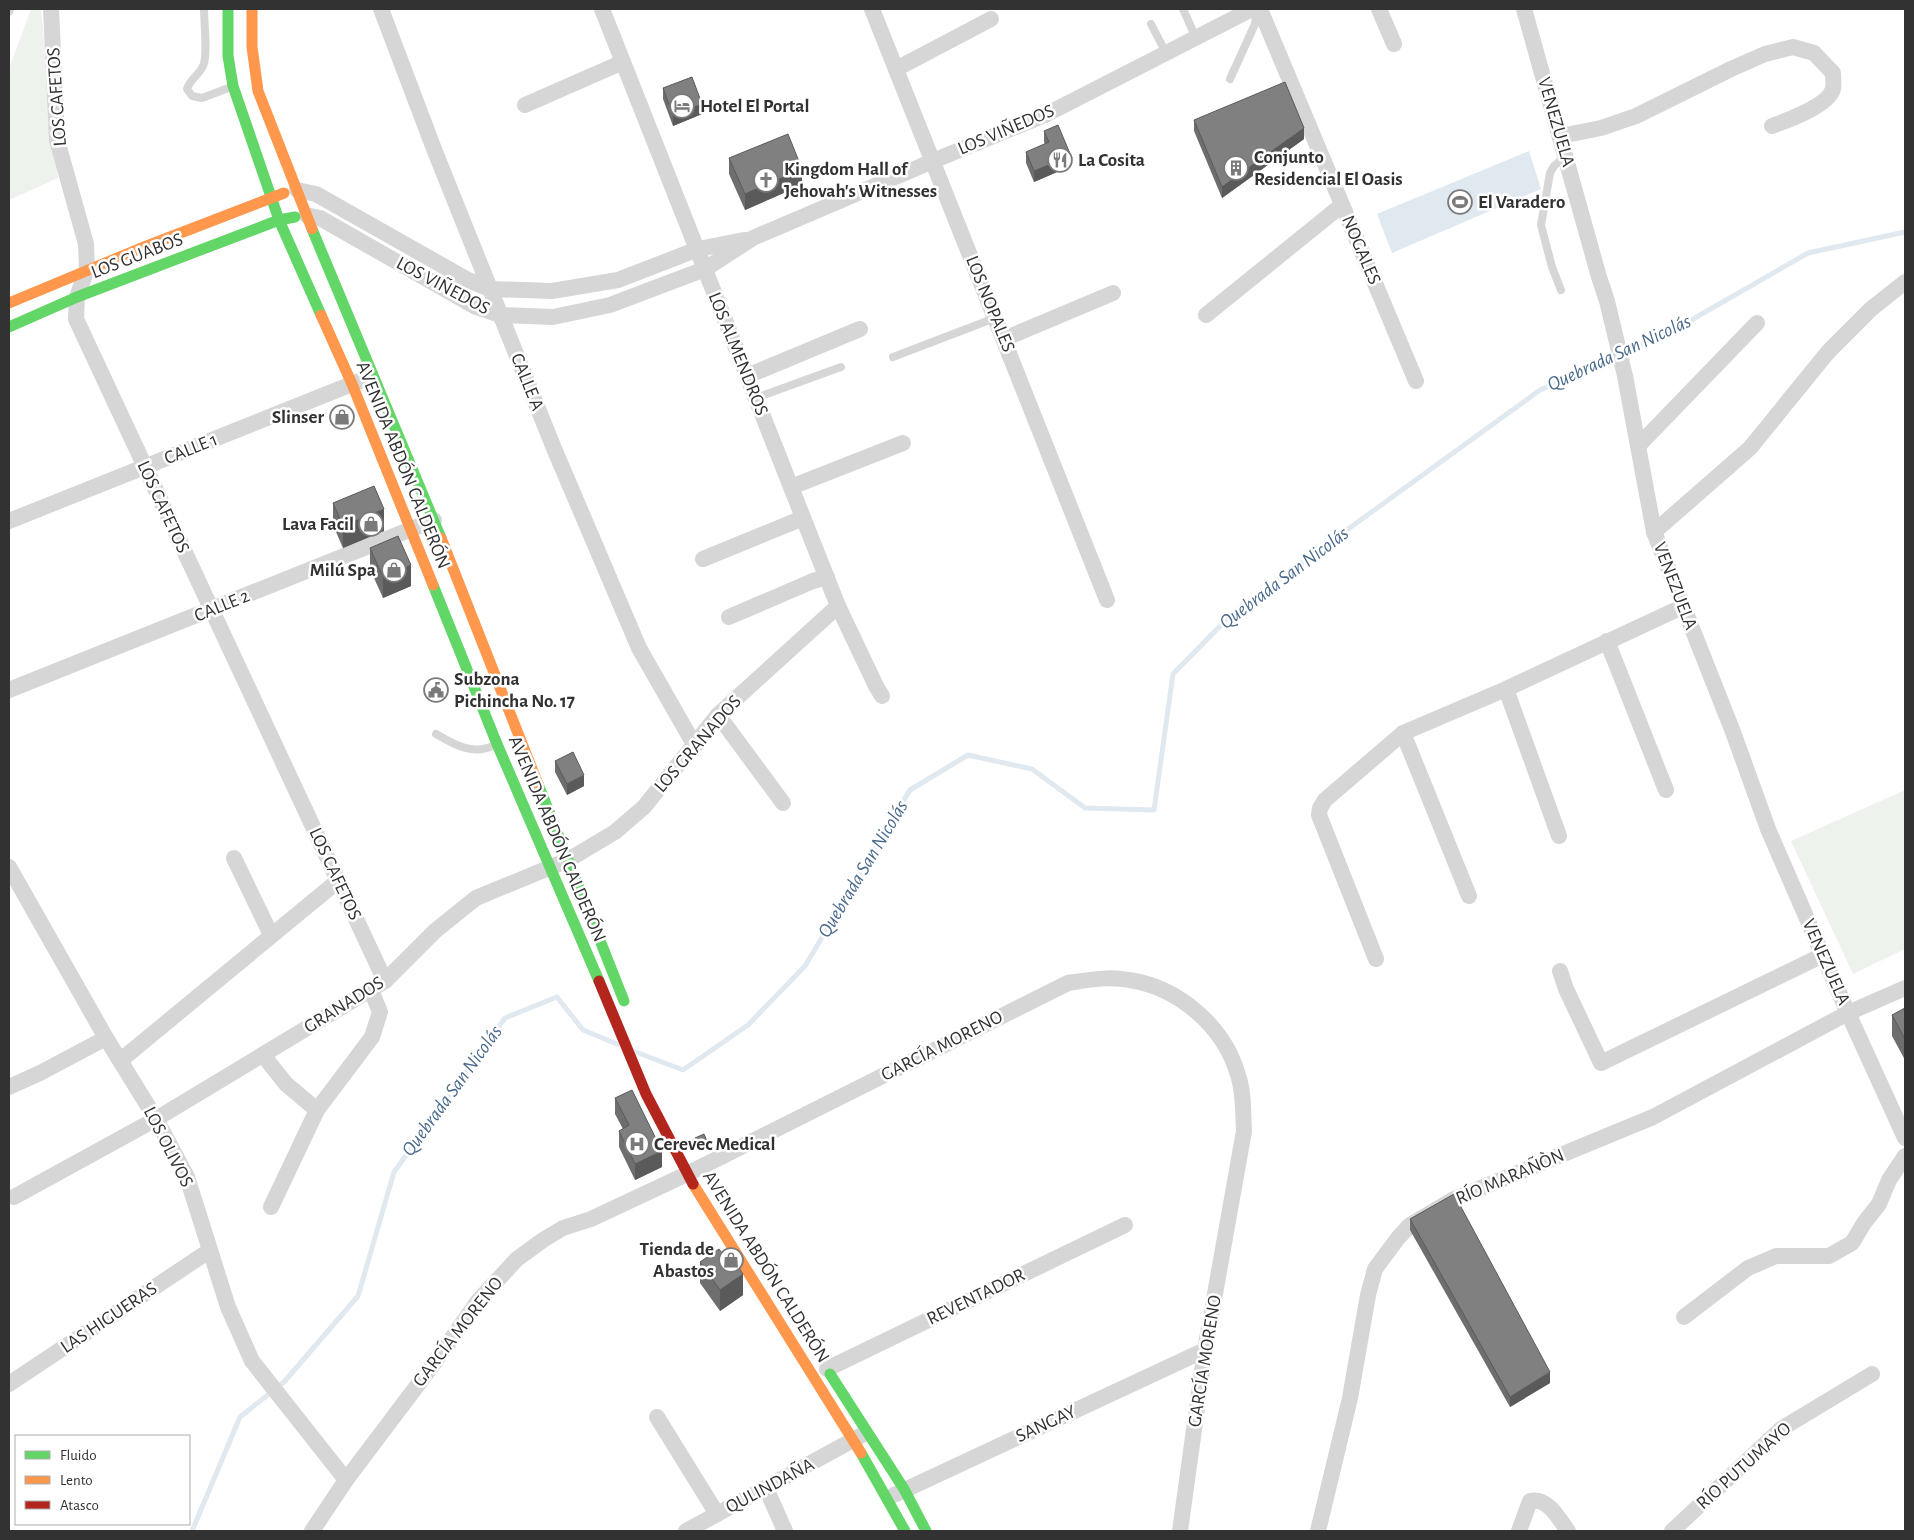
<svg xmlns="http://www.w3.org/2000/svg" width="1914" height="1540" font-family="'Alegreya Sans',sans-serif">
<rect width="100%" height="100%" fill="#fff"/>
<g fill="#eef2ec">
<polygon points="31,9 41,9 58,178 9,200 9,69"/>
<polygon points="1905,790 1905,949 1853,974 1791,841"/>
</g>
<polygon fill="#e0e8f0" points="1529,151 1541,189 1392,253 1377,214"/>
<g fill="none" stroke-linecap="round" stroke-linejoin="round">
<g stroke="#e0e8f0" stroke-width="5">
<polyline points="636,1052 683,1070 748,1025 805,966 910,790 968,755 1032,769 1085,808 1154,810 1173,674 1235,611 1540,390 1674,330 1808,253 1905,232"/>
<polyline points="192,1531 240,1417 284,1382 358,1296 394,1172 505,1018 557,997 583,1030 617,1044"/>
</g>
<g stroke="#d6d6d6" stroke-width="8">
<path d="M204 9C204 21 208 57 203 66 199 75 190 79 187 89L192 96 202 98 231 87"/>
<polyline points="1183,9 1196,38"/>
<polyline points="9,12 10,9"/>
<polyline points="1151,24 1166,53"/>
<polyline points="1230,79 1255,24 1257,9"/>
<polyline points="1561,290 1552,267 1541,225 1550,173 1554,166 1566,156"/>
<polyline points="893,357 995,318"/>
<polyline points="756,398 841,367"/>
<path d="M436 734C455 745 473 756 495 745"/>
</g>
<g stroke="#d6d6d6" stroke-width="16">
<polyline points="51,9 57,140 86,244 87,269 77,297 76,319 385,981"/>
<polyline points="381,9 434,149 553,446 639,648 695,746"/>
<polyline points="602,9 838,606 876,686 882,696"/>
<polyline points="872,9 1107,600"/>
<polyline points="1260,9 1416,381"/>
<polyline points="1379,9 1394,44"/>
<polyline points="1524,9 1599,277 1607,301 1625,376 1654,532 1733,732 1768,829 1848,1013 1905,1138"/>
<polyline points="896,69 991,19"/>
<polyline points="525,105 623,62"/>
<path d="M1561 136 1601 128 1636 116 1731 69 1765 54 1793 47 1814 53 1833 73C1833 77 1834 84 1833 89 1828 106 1788 120 1772 126"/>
<polyline points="297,190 316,194 468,280 490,289 552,291 618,280 698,249 744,240"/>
<polyline points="306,215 320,218 334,226 476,307 500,315 553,317 610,305 705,269 753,238 933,161 1047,114 1252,9"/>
<polyline points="1206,315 1342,205"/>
<polyline points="1004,339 1113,293"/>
<polyline points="747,376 860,329"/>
<polyline points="1639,445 1757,323"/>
<polyline points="791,487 903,443"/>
<polyline points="9,521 362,380"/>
<polyline points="1654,532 1750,448 1828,352 1871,309 1905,282"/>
<polyline points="703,559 803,518"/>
<polyline points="729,617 813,581 827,577"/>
<polyline points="1607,641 1666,790"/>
<polyline points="1506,689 1559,836"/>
<polyline points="9,690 434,520"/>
<polyline points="718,715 783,803"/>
<polyline points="1403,733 1469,896"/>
<polyline points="234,858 271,935"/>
<polyline points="9,867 106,1038 156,1119 187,1177 228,1307 252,1361 346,1480"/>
<polyline points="1376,959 1319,815 1320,808 1325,800 1403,733 1506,689 1682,607"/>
<polyline points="1560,971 1566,989 1601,1063 1823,955"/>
<polyline points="263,1055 286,1084 317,1110"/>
<polyline points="121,1060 339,880"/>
<polyline points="9,1087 40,1073 106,1038"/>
<polyline points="14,1197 156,1119 385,981 435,931 476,898 568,860 615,832 644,807 718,715 838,606"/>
<polyline points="271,1207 317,1110 372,1037 380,1012 371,990"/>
<polyline points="1684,1317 1748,1268 1776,1256 1829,1256 1852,1243 1864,1223 1879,1204 1889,1180 1905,1156"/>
<polyline points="827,1369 1125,1225"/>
<polyline points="9,1384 209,1251"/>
<polyline points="657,1417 717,1514"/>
<polyline points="766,1488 785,1531"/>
<polyline points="894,1495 1205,1350"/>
<path d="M312 1531 346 1480 435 1362 478 1301 517 1259 543 1240 563 1228 591 1219 687 1174 1068 983C1088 980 1108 976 1129 980 1178 987 1224 1026 1238 1075 1244 1093 1243 1113 1244 1131L1205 1350 1180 1531"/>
<polyline points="686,1531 864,1434"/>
<polyline points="1318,1531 1350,1398 1368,1295 1375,1269 1398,1238 1410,1225 1452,1200 1653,1117 1848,1013 1905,988"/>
<path d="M1519 1531 1530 1501C1548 1497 1559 1519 1568 1531"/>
<polyline points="1672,1531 1781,1429 1872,1374"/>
</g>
<g stroke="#63d668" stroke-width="11">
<polyline points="228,9 228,56 233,86 279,220 321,315"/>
<polyline points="312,229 441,538"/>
<polyline points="9,327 77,297 279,220 295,217"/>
<polyline points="433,585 497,744 599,981"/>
<polyline points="538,784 624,1001"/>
<polyline points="830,1374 904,1489 926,1531"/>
<polyline points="861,1453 905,1531"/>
</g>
<g stroke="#ff974d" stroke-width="11">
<polyline points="252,9 252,47 258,91 312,229"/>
<polyline points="9,303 139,249 284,193"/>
<polyline points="321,315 352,384 433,585"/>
<polyline points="441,538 538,784"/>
<polyline points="693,1184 861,1453"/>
</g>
<polyline stroke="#b3261e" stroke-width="11" points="599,981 646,1094 693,1184"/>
</g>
<g fill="#6e6e6e">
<polygon points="663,88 702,114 673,126 663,99"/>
<polygon points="1194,120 1304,139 1222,198 1194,131"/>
<polygon points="1044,131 1071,166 1034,182 1026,163 1026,152 1045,144 1044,142"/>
<polygon points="729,158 802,185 745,210 729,174"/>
<polygon points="335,408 349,419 340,423 335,413"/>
<polygon points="333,503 384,531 343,548 333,525"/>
<polygon points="370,548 411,586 383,598 370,569"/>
<polygon points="555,761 584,786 567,795 555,772"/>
<polygon points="1905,1008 1905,1060 1892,1036 1892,1015"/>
<polygon points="615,1098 662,1167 635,1180 619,1147 619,1131 623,1129 615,1114"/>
<polygon points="695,1138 707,1146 699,1151 695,1144"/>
<polygon points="1410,1219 1550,1383 1510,1407 1410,1230"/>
<polygon points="724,1256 743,1295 720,1311 700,1283 700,1262"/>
</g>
<g fill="#5a5a5a">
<polygon points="702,104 702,114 673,126 673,115"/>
<polygon points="1304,128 1304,139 1222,198 1222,187"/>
<polygon points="1071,156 1071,166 1034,182 1034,171"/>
<polygon points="802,169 802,185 745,210 745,194"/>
<polygon points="349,413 349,419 340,423 340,417"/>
<polygon points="384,509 384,531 343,548 343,526"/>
<polygon points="411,565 411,586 383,598 383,577"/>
<polygon points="584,775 584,786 567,795 567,784"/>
<polygon points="707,1141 707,1146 699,1151 699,1146"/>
<polygon points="662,1151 662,1167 635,1180 635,1164"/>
<polygon points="743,1274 743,1295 720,1311 720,1290"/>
<polygon points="1550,1372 1550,1383 1510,1407 1510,1397"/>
</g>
<g fill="#808080" stroke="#5a5a5a">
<polygon points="692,77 702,104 673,115 663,88"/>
<polygon points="1285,82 1304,128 1222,187 1194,120"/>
<polygon points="1058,125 1071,156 1034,171 1026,152 1049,142 1044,131"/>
<polygon points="788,134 802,169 745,194 729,158"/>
<polygon points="339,406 344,407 349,413 340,417 335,408"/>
<polygon points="374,486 384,509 343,526 333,503"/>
<polygon points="398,536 411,565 383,577 370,548"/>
<polygon points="573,752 584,775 567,784 555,761"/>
<polygon points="1905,1008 1905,1039 1892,1015"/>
<polygon points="632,1090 662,1151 635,1164 619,1131 629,1125 615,1098"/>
<polygon points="704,1134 707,1141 699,1146 695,1138"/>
<polygon points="1454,1194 1550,1372 1510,1397 1410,1219"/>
<polygon points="719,1249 724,1256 729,1253 743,1274 720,1290 700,1262"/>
</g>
<defs>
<g id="hotel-ring" transform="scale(1.25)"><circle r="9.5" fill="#fff" stroke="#7a7a7a" stroke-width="1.5"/><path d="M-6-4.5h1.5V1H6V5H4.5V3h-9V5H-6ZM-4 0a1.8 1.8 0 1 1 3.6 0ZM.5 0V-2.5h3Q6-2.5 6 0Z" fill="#7a7a7a"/></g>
<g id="restaurant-ring" transform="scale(1.25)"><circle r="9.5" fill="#fff" stroke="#7a7a7a" stroke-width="1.5"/><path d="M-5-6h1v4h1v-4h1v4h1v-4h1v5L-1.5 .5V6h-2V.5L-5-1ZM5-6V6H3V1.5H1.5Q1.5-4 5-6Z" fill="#7a7a7a"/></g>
<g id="building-ring" transform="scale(1.25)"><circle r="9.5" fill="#fff" stroke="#7a7a7a" stroke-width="1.5"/><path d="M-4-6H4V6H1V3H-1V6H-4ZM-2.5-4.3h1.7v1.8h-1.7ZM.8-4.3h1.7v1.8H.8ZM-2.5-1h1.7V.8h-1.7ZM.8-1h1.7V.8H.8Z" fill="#7a7a7a"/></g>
<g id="church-ring" transform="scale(1.25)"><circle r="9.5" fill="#fff" stroke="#7a7a7a" stroke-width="1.5"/><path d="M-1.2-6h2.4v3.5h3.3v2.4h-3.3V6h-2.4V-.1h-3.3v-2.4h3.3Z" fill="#7a7a7a"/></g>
<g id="stadium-ring" transform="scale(1.25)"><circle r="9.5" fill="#fff" stroke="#7a7a7a" stroke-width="1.5"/><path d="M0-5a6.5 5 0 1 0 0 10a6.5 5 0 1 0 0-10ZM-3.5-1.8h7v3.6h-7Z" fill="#7a7a7a"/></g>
<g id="shop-ring" transform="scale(1.25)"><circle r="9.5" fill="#fff" stroke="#7a7a7a" stroke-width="1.5"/><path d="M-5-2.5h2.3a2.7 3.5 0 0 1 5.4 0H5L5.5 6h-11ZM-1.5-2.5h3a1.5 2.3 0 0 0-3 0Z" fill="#7a7a7a"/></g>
<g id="civic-ring" transform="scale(1.25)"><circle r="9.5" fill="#fff" stroke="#7a7a7a" stroke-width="1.5"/><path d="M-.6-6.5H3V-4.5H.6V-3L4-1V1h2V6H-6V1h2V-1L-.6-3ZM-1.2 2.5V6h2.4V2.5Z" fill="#7a7a7a"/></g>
<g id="hospital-ring" transform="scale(1.25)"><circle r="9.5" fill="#fff" stroke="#7a7a7a" stroke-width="1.5"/><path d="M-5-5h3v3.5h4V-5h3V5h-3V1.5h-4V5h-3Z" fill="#7a7a7a"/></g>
</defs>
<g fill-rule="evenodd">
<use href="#hotel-ring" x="682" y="106"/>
<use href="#restaurant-ring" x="1060" y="160"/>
<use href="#building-ring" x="1236" y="168"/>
<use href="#church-ring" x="766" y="180"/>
<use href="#stadium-ring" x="1460" y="202"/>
<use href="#shop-ring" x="342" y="417"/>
<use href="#shop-ring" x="371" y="524"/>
<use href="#shop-ring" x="394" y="570"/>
<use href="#civic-ring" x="436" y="690"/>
<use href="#hospital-ring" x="637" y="1144"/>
<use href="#shop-ring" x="731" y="1260"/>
</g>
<g text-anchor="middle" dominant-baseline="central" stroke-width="5" stroke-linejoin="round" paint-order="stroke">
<g font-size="19" fill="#323232" stroke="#fff">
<text transform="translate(57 97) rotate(-94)">LOS CAFETOS</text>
<text transform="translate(1556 122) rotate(74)">VENEZUELA</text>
<text transform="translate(1006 130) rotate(-23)">LOS VIÑEDOS</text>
<text transform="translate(1361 250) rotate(67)">NOGALES</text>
<text transform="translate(137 256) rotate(-21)">LOS GUABOS</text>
<text transform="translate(443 286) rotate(28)">LOS VIÑEDOS</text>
<text transform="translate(990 304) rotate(68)">LOS NOPALES</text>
<text transform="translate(738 354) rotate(68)">LOS ALMENDROS</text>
<text transform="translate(527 382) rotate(68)">CALLE A</text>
<text transform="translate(191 449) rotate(-22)">CALLE 1</text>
<text transform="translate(403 465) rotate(68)">AVENIDA ABDÓN CALDERÓN</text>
<text transform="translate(163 507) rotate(65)">LOS CAFETOS</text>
<text transform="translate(1675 586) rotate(69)">VENEZUELA</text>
<text transform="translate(222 606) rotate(-22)">CALLE 2</text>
<text transform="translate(698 744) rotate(-49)">LOS GRANADOS</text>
<text transform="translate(557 839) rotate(67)">AVENIDA ABDÓN CALDERÓN</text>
<text transform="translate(335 874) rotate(65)">LOS CAFETOS</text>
<text transform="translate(1826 962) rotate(66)">VENEZUELA</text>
<text transform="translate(344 1005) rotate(-32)">GRANADOS</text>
<text transform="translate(942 1046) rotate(-27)">GARCÍA MORENO</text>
<text transform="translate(168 1147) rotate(63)">LOS OLIVOS</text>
<text transform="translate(1510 1177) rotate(-23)">RÍO MARAÑÒN</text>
<text transform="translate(766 1267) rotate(58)">AVENIDA ABDÓN CALDERÓN</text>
<text transform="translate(976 1297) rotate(-26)">REVENTADOR</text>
<text transform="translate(109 1318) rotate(-34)">LAS HIGUERAS</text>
<text transform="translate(458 1332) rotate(-52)">GARCÍA MORENO</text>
<text transform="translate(1205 1361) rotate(-81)">GARCÍA MORENO</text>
<text transform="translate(1046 1424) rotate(-25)">SANGAY</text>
<text transform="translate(1744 1466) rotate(-42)">RÍO PUTUMAYO</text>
<text transform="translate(770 1486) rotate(-28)">QULINDAÑA</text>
</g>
<g font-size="19" font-weight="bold" fill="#323232" stroke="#fff" text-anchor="start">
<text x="700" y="106">Hotel El Portal</text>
<text x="1254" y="157">Conjunto<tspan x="1254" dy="22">Residencial El Oasis</tspan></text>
<text x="1078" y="160">La Cosita</text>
<text x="784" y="169">Kingdom Hall of<tspan x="784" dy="22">Jehovah's Witnesses</tspan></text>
<text x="1478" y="202">El Varadero</text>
<text x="324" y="417" text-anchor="end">Slinser</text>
<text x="354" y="524" text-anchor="end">Lava Facil</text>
<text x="376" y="570" text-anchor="end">Milú Spa</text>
<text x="454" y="679">Subzona<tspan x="454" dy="22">Pichincha No. 17</tspan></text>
<text x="654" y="1144">Cerevec Medical</text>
<text x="714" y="1249" text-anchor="end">Tienda de<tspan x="714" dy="22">Abastos</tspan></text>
</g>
<g font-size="20" font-style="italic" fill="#496a8c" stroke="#fff">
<text transform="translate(1619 353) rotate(-25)">Quebrada San Nicolás</text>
<text transform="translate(1284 578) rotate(-37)">Quebrada San Nicolás</text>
<text transform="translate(863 869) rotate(-59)">Quebrada San Nicolás</text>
<text transform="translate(452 1091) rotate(-54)">Quebrada San Nicolás</text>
</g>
</g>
<rect width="1914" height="1540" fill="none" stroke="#323232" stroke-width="20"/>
<rect x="15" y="1435" width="175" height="90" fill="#ffffff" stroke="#adadad"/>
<rect x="25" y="1451" width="25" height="8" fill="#63d668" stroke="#adadad"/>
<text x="60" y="1460" font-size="15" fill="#323232">Fluido</text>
<rect x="25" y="1476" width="25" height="8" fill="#ff974d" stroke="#adadad"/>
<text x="60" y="1485" font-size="15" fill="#323232">Lento</text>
<rect x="25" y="1501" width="25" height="8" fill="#b3261e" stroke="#adadad"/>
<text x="60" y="1510" font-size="15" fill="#323232">Atasco</text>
</svg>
